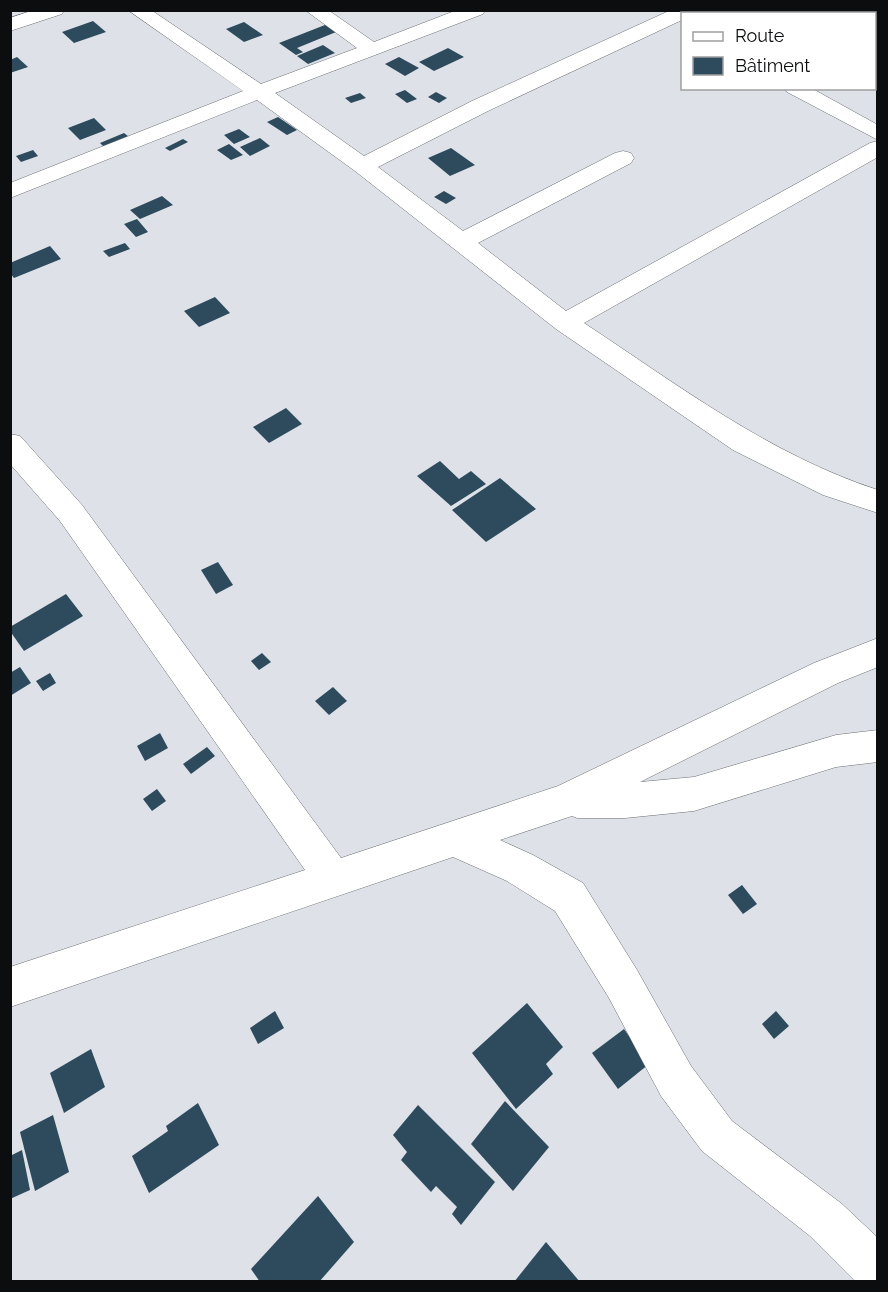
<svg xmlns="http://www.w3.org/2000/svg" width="888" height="1292" font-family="Raleway,sans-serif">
<rect width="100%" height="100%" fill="#dee2e8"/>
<g fill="#2d4b5d">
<polygon points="93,21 106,32 74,43 62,32"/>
<polygon points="244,22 263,35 244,42 226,29"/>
<polygon points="330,23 341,30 297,48 303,52 296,55 279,43"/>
<polygon points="323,45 335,53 308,64 297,56"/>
<polygon points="448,48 464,57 434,71 419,62"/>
<polygon points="17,57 28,67 10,73 10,60"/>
<polygon points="399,57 419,68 405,76 385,64"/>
<polygon points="405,90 417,99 407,103 395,94"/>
<polygon points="436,92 447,98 439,103 428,97"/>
<polygon points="360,93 366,98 351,103 345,98"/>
<polygon points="278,117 297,130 287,135 267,122"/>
<polygon points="94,118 106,130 80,140 68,128"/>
<polygon points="239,129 250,137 234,144 224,135"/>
<polygon points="124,133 133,140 108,151 100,143"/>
<polygon points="260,138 270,146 250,156 240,147"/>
<polygon points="183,139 188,142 170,151 165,148"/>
<polygon points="229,144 243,155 231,160 217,150"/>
<polygon points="451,148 475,165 450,176 428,158"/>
<polygon points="33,150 38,156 21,162 16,156"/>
<polygon points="444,191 456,198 446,204 434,197"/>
<polygon points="162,196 173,205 140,219 130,210"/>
<polygon points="137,219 148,232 136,237 124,224"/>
<polygon points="125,243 130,249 109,257 103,251"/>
<polygon points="50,246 61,259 14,278 10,273 10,263"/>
<polygon points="215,297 230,313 199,327 184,311"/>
<polygon points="286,408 302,424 269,443 253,427"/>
<polygon points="440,461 459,479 471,471 486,484 451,506 417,476"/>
<polygon points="500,478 536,509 486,542 452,510"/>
<polygon points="218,562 233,585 216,594 201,570"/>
<polygon points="66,594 83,616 24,651 10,631 10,627"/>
<polygon points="262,653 271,662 259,670 251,661"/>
<polygon points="20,667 31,683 10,696 10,673"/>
<polygon points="50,673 56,683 43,691 36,681"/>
<polygon points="333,687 347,701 329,715 315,701"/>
<polygon points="160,733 168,748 145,761 137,746"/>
<polygon points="207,747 215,756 191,774 183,764"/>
<polygon points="157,789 166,801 152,811 143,799"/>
<polygon points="742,885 757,904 743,914 728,895"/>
<polygon points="527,1003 563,1047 546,1064 553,1074 516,1109 472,1053"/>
<polygon points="275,1011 284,1028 258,1044 250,1028"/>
<polygon points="776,1011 789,1026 774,1039 762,1024"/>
<polygon points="624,1029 649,1064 618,1089 592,1053"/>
<polygon points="91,1049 105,1087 64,1113 50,1073"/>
<polygon points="505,1101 549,1147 513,1191 471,1144"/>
<polygon points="198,1103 219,1145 149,1193 132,1156 168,1131 166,1126"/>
<polygon points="418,1105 495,1182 461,1225 452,1214 457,1207 436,1186 431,1192 401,1160 407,1152 393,1135"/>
<polygon points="53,1115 69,1172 35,1191 20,1132"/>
<polygon points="22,1150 30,1190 10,1199 10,1156"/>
<polygon points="318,1196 354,1242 319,1282 260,1282 251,1269"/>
<polygon points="546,1242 580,1282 514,1282"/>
</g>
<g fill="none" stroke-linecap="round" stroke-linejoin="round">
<g stroke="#6b6f74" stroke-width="1">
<g id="minor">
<polygon points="34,10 64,10 62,14 10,31 10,18"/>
<path d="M128 10H151L261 84 357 48 305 10H328L374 42 457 10H485L483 14 275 93 364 156 472 101 671 10H697L695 14H682V20L488 111 378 167 463 231 615 153 623 151 631 153 634 158 631 163 478 243 566 311 870 143 878 141V157L584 323C678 385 770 455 878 490V513L823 495 733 450 556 329 355 171 257 100 10 198V183L243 91Z"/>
<polygon points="784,88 811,88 878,125 878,140 787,92"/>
<polygon points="10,434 20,436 82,505 341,858 558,786 814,663 878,638 878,667 838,683 640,782 694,777 836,735 878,730 878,762 836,767 694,811 625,818 577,818 572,816 500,840 533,855 583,883 637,970 691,1066 732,1121 842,1204 878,1238 878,1282 856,1282 810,1236 702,1151 661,1096 609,998 555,911 507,881 453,857 10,1007 10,967 305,870 60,521 10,464"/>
</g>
</g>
<use href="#minor" fill="#fff" fill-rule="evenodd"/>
</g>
<rect width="888" height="1292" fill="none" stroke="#0c0d0f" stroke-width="24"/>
<rect x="681" y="12" width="195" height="78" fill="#ffffff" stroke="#9e9e9f" stroke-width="1.5"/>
<rect x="693" y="32" width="30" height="9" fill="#ffffff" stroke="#9e9e9f" stroke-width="1.5"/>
<text x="735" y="42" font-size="18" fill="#0c0d0f">Route</text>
<rect x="693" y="57" width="30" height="18" fill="#2d4b5d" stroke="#9e9e9f" stroke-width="1.5"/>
<text x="735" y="72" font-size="18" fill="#0c0d0f">Bâtiment</text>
</svg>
